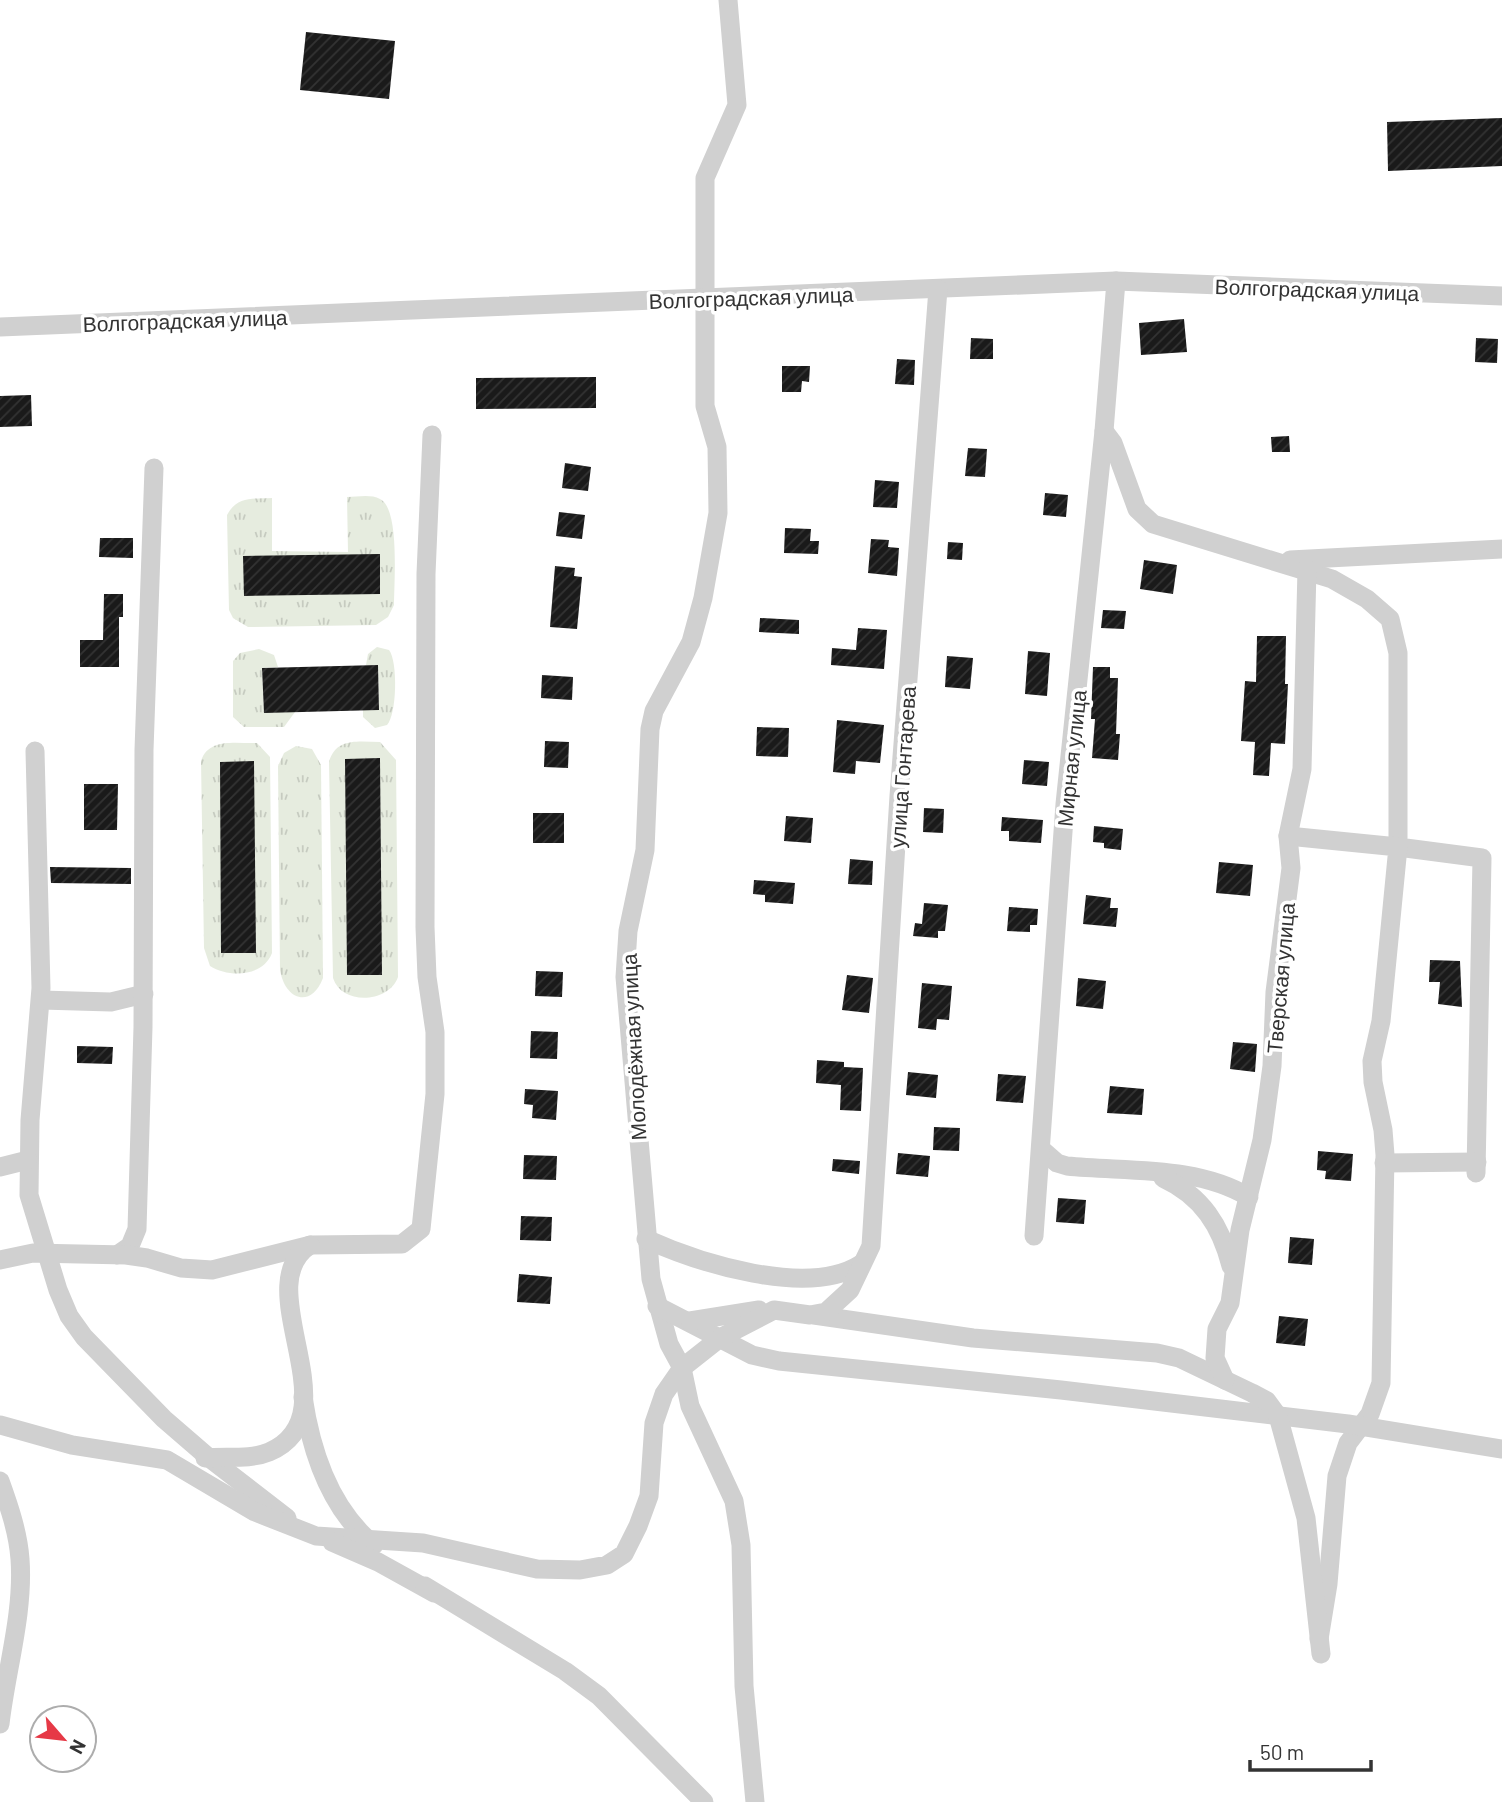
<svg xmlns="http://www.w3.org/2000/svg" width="1502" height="1802" font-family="Barlow,sans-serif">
<defs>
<pattern id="grass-tufts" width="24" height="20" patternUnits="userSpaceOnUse" patternTransform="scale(1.75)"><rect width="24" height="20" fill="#e6ecdf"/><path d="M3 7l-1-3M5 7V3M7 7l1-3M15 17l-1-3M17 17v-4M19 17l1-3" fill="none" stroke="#c6cbc0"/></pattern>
<pattern id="building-hatch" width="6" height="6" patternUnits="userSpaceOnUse" patternTransform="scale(1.75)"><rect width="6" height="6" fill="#1a1a1a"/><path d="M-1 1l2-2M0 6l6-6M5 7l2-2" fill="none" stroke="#333"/></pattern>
</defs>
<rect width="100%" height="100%" fill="#fff"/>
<g fill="url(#grass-tufts)">
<path d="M347 497C357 497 371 494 380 499 400 508 394 583 394 605L388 617 376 625 248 627 233 618 229 610 227 515C237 496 252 499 272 498V551L348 552Z"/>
<path d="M377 647 389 650C398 661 397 715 387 725L375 728 363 717V710L379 709 378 665H366L368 654Z"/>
<polygon points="259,649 274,655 278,667 262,668 264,712 295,712 284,727 244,727 233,717 233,661 240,653"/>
<path d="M380 742 396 760 398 977C389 1003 342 1006 333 978L329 762C336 737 359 742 380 742Z"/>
<path d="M257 743 270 757 272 953C263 977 229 978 210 966L204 948 201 761C209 737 237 744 257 743Z"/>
<path d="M296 746 312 749 321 765 323 978C311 1009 285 1000 280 970L278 766 284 753Z"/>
</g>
<g fill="url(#building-hatch)">
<polygon points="306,32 395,41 389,99 300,90"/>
<polygon points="1502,118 1502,166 1388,171 1387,122"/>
<polygon points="1184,319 1187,352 1141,355 1139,323"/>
<polygon points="971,338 993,339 993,359 970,359"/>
<polygon points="1476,338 1498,339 1497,363 1475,362"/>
<polygon points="897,359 915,360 914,385 895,384"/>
<polygon points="782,366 810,366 809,382 802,381 801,392 782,392"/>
<polygon points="596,377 596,408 476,409 476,378"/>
<polygon points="31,395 32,426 0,427 0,396"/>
<polygon points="1289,436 1290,452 1272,452 1271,437"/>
<polygon points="968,448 987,449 985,477 965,476"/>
<polygon points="565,463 591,467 588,491 562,488"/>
<polygon points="875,480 899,482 897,508 873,507"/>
<polygon points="1045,493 1068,495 1066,517 1043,515"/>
<polygon points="559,512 585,515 582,539 556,536"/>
<polygon points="785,528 811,529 810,541 819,541 818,554 784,553"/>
<polygon points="100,538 133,538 133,558 99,557"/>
<polygon points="871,539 889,540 888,547 899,548 897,576 868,573"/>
<polygon points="948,542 963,543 962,560 947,559"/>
<polygon points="380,554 380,594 244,596 243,556"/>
<polygon points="1144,560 1177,565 1173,594 1140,589"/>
<polygon points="555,566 575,568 574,576 582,577 577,629 550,627"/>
<polygon points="104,594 123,594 123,617 119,617 119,667 80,667 80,640 103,640"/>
<polygon points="1103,610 1126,611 1124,629 1101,628"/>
<polygon points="760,618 799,620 799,634 759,632"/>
<polygon points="858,628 887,630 884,669 831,665 832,648 856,650"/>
<polygon points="1257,636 1286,636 1285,684 1288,684 1285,744 1271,743 1269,776 1253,775 1255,742 1241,741 1245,681 1256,682"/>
<polygon points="1028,651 1050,653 1047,696 1025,694"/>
<polygon points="947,656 973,658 970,689 945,687"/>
<polygon points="378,665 379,710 264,713 262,668"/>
<polygon points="1093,667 1110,667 1110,678 1118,678 1116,734 1120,734 1118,760 1092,758 1095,719 1091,719"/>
<polygon points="542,675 573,677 572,700 541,698"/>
<polygon points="837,720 884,725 880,763 856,761 855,774 833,772"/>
<polygon points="757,727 789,728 788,757 756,756"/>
<polygon points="545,741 569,742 568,768 544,767"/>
<polygon points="380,758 382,975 347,975 345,759"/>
<polygon points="1024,760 1049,762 1047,786 1022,784"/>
<polygon points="254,761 256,953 221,953 220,762"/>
<polygon points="84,784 118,784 117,830 84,830"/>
<polygon points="924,808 944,809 943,833 923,832"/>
<rect x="533" y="813" width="31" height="30"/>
<polygon points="786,816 813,818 811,843 784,841"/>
<polygon points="1002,817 1043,820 1041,843 1009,841 1009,831 1001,831"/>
<polygon points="1094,826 1123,829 1121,850 1104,848 1104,843 1093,842"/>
<polygon points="850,859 873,861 872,885 848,884"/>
<polygon points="1219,862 1253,865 1250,896 1216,893"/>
<polygon points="50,867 131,868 131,884 51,883"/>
<polygon points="754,880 795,883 793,904 765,902 765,895 753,894"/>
<polygon points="1086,895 1111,898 1110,908 1118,908 1116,927 1083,924"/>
<polygon points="924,903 948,905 945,931 938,931 938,938 913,936 915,923 922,924"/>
<polygon points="1009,907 1038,909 1037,925 1030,925 1030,932 1007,931"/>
<polygon points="1430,960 1460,961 1462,1007 1438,1004 1440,982 1429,982"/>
<polygon points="536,971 563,972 562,997 535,996"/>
<polygon points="847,975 873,978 869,1013 842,1010"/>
<polygon points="1078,978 1106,981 1103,1009 1076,1006"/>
<polygon points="922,983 952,986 949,1020 937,1019 936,1030 918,1028"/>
<polygon points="531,1031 558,1032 557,1059 530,1058"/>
<polygon points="1233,1042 1257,1044 1255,1072 1230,1069"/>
<polygon points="77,1046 113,1047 112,1064 77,1063"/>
<polygon points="817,1060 844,1062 844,1067 863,1068 861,1111 840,1110 841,1085 816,1083"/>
<polygon points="908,1072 938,1075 936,1098 906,1095"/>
<polygon points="998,1074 1026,1076 1023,1103 996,1101"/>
<polygon points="1110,1086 1144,1089 1142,1115 1107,1113"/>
<polygon points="525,1089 558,1091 556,1120 532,1118 533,1105 524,1104"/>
<polygon points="934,1127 960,1128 959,1151 933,1150"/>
<polygon points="1318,1151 1353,1154 1351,1181 1325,1179 1326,1171 1317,1170"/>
<polygon points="898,1153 930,1156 928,1177 896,1174"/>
<polygon points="524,1155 557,1156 556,1180 523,1179"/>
<polygon points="833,1159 860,1161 859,1174 832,1171"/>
<polygon points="1058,1198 1086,1200 1084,1224 1056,1222"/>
<polygon points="521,1216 552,1217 551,1241 520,1240"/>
<polygon points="1290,1237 1314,1239 1312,1265 1288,1263"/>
<polygon points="519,1274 552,1277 550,1304 517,1302"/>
<polygon points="1279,1316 1308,1319 1305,1346 1276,1343"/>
</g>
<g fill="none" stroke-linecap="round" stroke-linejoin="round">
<g stroke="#d0d0d0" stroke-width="19">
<polyline points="728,0 737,105 705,178 705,406 717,447 718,513 703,598 691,642 654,711 650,729 645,850 628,931 625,977 651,1279 669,1344 682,1368 690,1406 734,1501 741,1545 744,1686 755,1802"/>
<polyline points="0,327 1116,281 1502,296"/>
<polyline points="1104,431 1113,443 1137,509 1153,524 1332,579 1367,599 1390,619 1398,653 1398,847 1482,858 1476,1173"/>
<polyline points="1290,560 1502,549"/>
<polyline points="35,751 41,988 30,1120 29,1195 58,1290 69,1316 84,1337 164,1419 208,1457 287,1518"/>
<polyline points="1288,836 1398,847 1381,1021 1372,1061 1373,1082 1383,1130 1385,1155 1381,1383 1370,1414 1348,1443 1337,1476 1328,1584 1319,1639"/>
<polyline points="41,1000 111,1002 144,994"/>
<path d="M1041 1149 1057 1163 1067 1166C1126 1172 1196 1165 1249 1197"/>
<polyline points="1384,1163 1477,1162"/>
<polyline points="0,1167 28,1160"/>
<path d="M1163 1178C1202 1196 1221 1226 1231 1266"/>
<polyline points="1034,1236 1065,804 1104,431 1116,281"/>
<path d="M646 1239C699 1263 808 1298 861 1264"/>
<polyline points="117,1255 130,1246 137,1229 143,1027 144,750 154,468"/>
<polyline points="0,1260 33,1253 126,1255 147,1258 181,1268 212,1270 311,1245 402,1244 421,1229 435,1094 435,1032 427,977 425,927 426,574 432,435"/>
<polyline points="657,1306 752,1355 779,1361 1061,1390 1348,1424 1502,1449"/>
<polyline points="814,1315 973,1338 1157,1353 1179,1358 1252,1393 1267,1401 1278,1416 1306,1518 1321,1654"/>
<polyline points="690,1321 759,1310"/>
<polyline points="1225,1380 1215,1358 1217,1329 1230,1303 1240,1230 1262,1140 1272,1066 1275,992 1291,868 1288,836 1302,769 1307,569"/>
<path d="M303 1397C311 1451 330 1509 374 1545"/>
<polyline points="0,1425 72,1445 167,1460 255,1512 316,1536 423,1543 537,1569 580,1570 607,1565 624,1554 638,1526 649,1496 654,1423 664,1394 682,1368 720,1338 774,1310 810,1315 826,1312 850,1290 871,1246 899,796 938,289"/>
<path d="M205 1458C225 1456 250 1460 269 1452 355 1415 246 1286 310 1245"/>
<path d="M0 1481C9 1506 18 1532 20 1559 24 1613 6 1671 0 1724"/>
<polyline points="332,1542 378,1562 434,1593"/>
<polyline points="425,1586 565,1671 599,1696 704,1802"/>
</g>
</g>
<g text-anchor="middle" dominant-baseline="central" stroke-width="7" stroke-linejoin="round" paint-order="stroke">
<g font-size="21" fill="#333" stroke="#fff">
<text transform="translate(1317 289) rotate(2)">Волгоградская улица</text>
<text transform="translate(751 297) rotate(-2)">Волгоградская улица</text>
<text transform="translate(185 320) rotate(-2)">Волгоградская улица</text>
<text transform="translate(1071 758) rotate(-84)">Мирная улица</text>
<text transform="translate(902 767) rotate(-86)">улица Гонтарева</text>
<text transform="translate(1280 978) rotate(-85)">Тверская улица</text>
<text transform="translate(633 1047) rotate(-93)">Молодёжная улица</text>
</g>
</g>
<g transform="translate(63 1739) rotate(118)"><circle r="33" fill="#ffffff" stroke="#adadad" stroke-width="2"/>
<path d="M0-5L12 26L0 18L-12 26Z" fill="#e63946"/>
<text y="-10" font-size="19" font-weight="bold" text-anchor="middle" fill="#333333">N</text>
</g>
<path d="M1250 1760v10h121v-10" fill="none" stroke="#333333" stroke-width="3.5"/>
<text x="1260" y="1760" font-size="21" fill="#333333" stroke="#ffffff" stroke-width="5" paint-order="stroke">50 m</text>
</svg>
